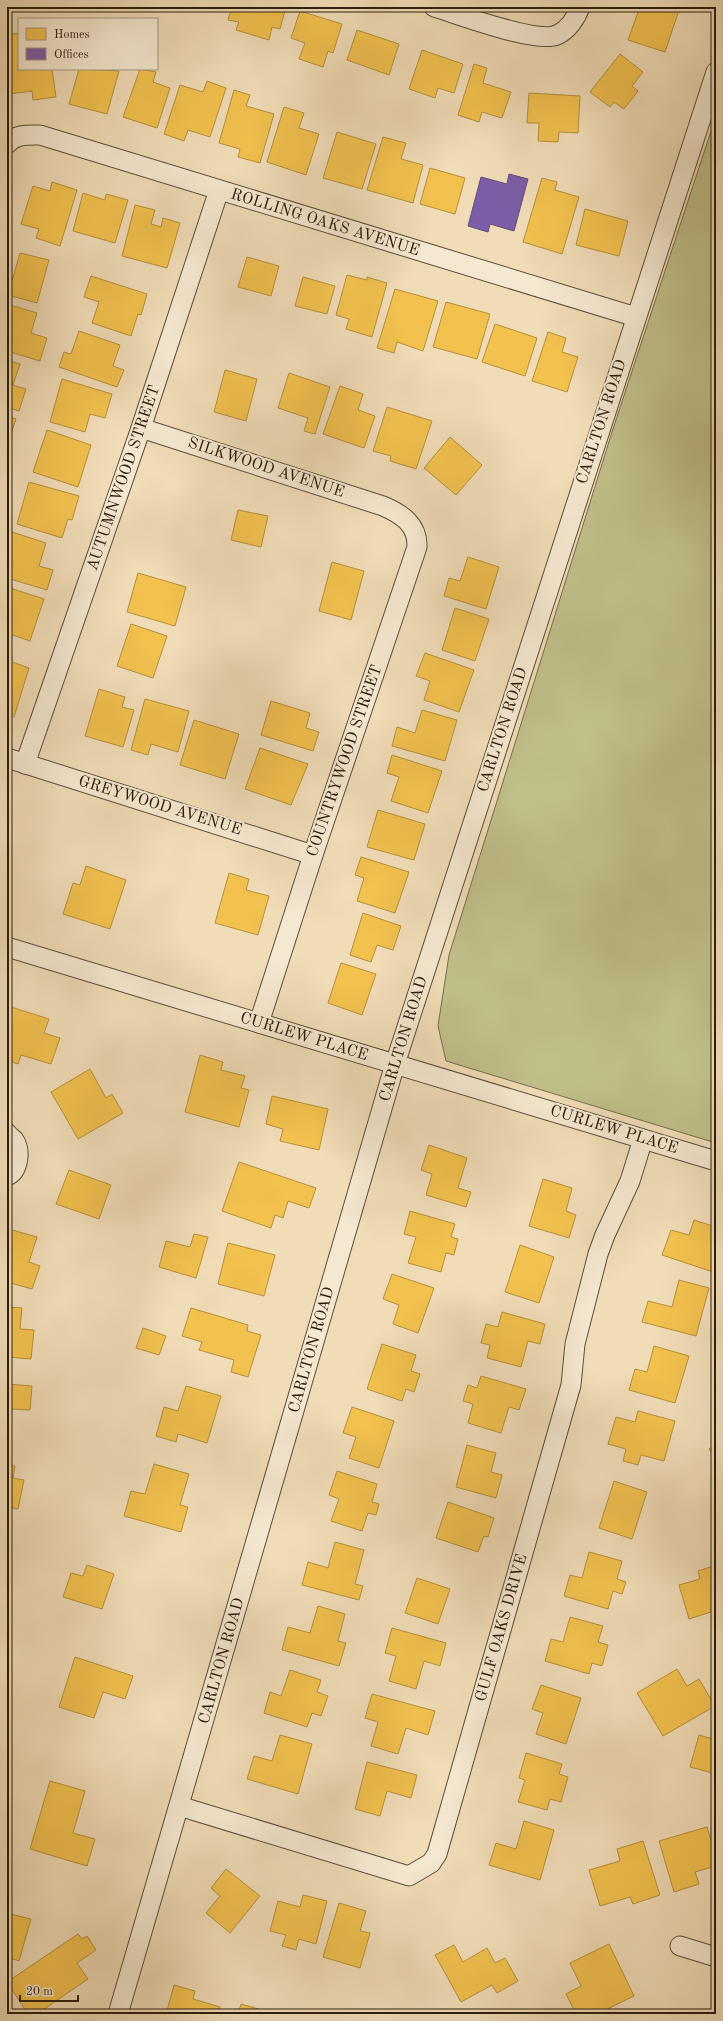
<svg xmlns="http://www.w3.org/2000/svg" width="723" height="2021" font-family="'Old Standard TT',serif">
<rect width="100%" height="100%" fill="#f0dcb7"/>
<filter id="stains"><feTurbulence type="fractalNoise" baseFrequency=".005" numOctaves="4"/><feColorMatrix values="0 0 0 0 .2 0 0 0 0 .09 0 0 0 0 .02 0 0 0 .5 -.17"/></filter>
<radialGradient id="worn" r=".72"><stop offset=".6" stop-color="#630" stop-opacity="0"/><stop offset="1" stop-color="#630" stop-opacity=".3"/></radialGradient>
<polygon fill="#c0bf8a" stroke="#766e4c" points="716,116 716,1143 446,1061 438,1026 449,955 612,432"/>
<g fill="#f2c14e" stroke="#b6903b">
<polygon points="232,7 286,7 280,29 272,27 269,40 236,30 239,22 228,20"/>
<polygon points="633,7 669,7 679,10 665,52 628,40 638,12 632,10"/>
<polygon points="300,11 342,24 333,53 328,51 323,67 299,59 305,43 291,38"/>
<polygon points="357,30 399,44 389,75 347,60"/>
<polygon points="19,33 19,69 52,69 56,97 33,100 32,91 9,94 7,77 7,35"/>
<polygon points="422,50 463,64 454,93 438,88 435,98 409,89"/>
<polygon points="620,54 643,72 632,86 638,91 624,109 614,102 610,107 590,92"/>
<polygon points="474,64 487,68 483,83 511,92 502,118 482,112 479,122 458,115"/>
<polygon points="79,69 119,71 107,114 69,104"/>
<polygon points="140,69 156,72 153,82 170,88 157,128 123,117"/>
<polygon points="207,81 226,88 210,137 188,130 184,141 164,134 180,85 203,92"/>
<polygon points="234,90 250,95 246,106 274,114 260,163 238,157 240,149 219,143"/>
<polygon points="529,93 580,96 578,133 559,132 558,142 538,141 539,123 527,123"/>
<polygon points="284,107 304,113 299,128 319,134 306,175 267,162"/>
<polygon points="337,132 376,144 362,189 323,178"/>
<polygon points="383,137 406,143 401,159 423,165 413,203 367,190"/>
<polygon points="430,168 465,178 455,214 420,204"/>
<polygon points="542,178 557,182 555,190 579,197 562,254 523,242"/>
<polygon points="52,182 77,190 60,246 36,238 39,229 21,224 33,186 50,191"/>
<polygon points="83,193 105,200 106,194 128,200 115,243 73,231"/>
<polygon points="135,205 155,210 151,224 161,227 163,218 180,223 167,268 122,256"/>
<polygon points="585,209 628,221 619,256 576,245"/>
<polygon points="20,253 49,260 37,303 8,295"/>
<polygon points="247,257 279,266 271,296 238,287"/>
<polygon points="347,275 367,280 367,277 387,283 372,337 346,329 349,319 336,315"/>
<polygon points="91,276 147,294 141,315 138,314 131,336 92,323 99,302 84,297"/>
<polygon points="303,277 335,286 327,314 295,306"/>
<polygon points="395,289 438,301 423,351 397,342 394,353 377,348"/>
<polygon points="446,302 490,314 477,359 433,347"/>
<polygon points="7,304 37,313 31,333 47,338 40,361 7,351"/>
<polygon points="495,324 537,338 525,376 482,362"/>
<polygon points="79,331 120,345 113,366 124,370 117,387 59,367 64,352 71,354"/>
<polygon points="548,332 566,338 562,352 578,357 567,392 532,381"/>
<polygon points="7,360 20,364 13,385 26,389 19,411 7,407"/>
<polygon points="225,370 257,379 246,421 214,412"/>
<polygon points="289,373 330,387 315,434 304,431 308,418 278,408"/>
<polygon points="62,379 112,394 105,418 90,414 85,432 50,422"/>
<polygon points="340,386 363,394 358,410 375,416 364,448 323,434"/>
<polygon points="387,407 432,421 416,469 390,461 391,456 373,451"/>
<polygon points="7,416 16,419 7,446"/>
<polygon points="47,430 91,445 78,487 33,472"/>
<polygon points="450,437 482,465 456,495 424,468"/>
<polygon points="29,482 79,496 72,520 68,519 62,538 17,524"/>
<polygon points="238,510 268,516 261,547 231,540"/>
<polygon points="12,532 46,543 39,566 53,570 47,590 7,578 7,550"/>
<polygon points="468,557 499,567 486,609 444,596 449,578 460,581"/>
<polygon points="332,562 364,571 351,620 319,611"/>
<polygon points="138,573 186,587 175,626 127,612"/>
<polygon points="7,587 44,599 30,641 7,633"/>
<polygon points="455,608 489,619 475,661 442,650"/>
<polygon points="131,624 167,636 153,678 117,666"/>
<polygon points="425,653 474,670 459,712 424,700 430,681 416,676"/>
<polygon points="7,660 29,668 14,717 7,715"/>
<polygon points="99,689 125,697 122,707 134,710 123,747 85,736"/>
<polygon points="145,699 189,711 178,752 151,744 148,755 131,750"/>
<polygon points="271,701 310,713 306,728 319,732 313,751 261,735"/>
<polygon points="422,710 457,720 445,761 392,746 397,727 415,733"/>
<polygon points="194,720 239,734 225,779 180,765"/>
<polygon points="260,748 308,764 291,805 245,789"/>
<polygon points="392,755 442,771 428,813 391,801 399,777 387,773"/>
<polygon points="378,810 425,824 414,860 367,847"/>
<polygon points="361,857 409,872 395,913 357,901 364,878 355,875"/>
<polygon points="86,866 126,880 110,929 63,914 73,883 80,885"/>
<polygon points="229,873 249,879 246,890 269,896 258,935 215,923"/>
<polygon points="363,913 401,926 393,950 377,945 371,962 350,955"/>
<polygon points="341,963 376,974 362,1015 328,1003"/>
<polygon points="11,1007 49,1019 44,1033 60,1038 51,1064 21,1055 18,1064 7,1060 7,1020"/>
<polygon points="200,1055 223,1062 221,1070 245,1076 241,1088 249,1090 239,1127 185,1112"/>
<polygon points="90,1069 106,1098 112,1094 123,1113 78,1139 51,1092"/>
<polygon points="272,1096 328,1109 319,1150 280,1141 283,1129 266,1124"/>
<polygon points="429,1145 467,1158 458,1188 471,1192 466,1207 426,1195 432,1174 421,1170"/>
<polygon points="239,1162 316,1188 309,1208 288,1201 283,1218 275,1215 271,1228 222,1211"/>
<polygon points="69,1170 111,1185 99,1219 56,1204"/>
<polygon points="543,1179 572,1188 566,1211 576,1215 569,1238 529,1226"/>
<polygon points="410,1211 455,1224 451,1237 458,1239 454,1255 446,1253 441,1272 408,1263 416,1237 404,1234"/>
<polygon points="694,1220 716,1227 716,1273 662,1255 671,1230 689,1235"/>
<polygon points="12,1230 37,1237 29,1262 40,1266 32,1289 7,1282 7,1244"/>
<polygon points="194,1234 208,1237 196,1278 159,1267 166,1241 190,1247"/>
<polygon points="228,1243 275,1255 264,1296 218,1284"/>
<polygon points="520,1245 554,1257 539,1303 505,1292"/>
<polygon points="392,1274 434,1288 418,1333 393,1324 399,1305 383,1299"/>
<polygon points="679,1280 709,1288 696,1336 642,1322 648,1301 672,1307"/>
<polygon points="7,1307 22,1308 20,1329 34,1330 31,1359 7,1357"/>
<polygon points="191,1308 248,1325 247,1331 261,1335 248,1377 231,1372 234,1360 199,1350 202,1342 182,1336"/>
<polygon points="502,1312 545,1324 540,1344 528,1341 521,1367 487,1358 490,1345 481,1343 486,1324 498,1327"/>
<polygon points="143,1328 166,1336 159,1355 136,1348"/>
<polygon points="382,1344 416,1355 411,1371 420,1374 414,1392 406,1389 402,1401 367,1389"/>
<polygon points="654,1346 689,1356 675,1403 629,1390 635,1369 647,1372"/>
<polygon points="481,1376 526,1389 519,1410 509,1407 501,1433 468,1423 473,1404 463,1401 468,1385 477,1388"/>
<polygon points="7,1384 32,1386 30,1410 10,1409 8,1433 7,1433"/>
<polygon points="186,1386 221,1396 207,1443 178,1434 176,1442 156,1436 164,1407 178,1411"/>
<polygon points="352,1407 394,1421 379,1468 349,1458 356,1437 343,1433"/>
<polygon points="638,1411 675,1421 664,1461 641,1455 638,1465 623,1461 626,1449 608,1444 616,1417 635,1422"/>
<polygon points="716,1444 716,1460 709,1449"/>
<polygon points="467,1445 496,1453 491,1472 502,1475 496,1498 456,1487"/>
<polygon points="7,1464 15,1466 13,1478 24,1480 18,1509 7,1507"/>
<polygon points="154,1464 189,1474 180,1505 188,1507 181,1532 124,1516 131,1491 145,1494"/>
<polygon points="337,1471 377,1484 372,1502 379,1504 376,1515 368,1513 362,1531 331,1521 339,1499 329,1495"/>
<polygon points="614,1481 647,1492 632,1539 599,1528"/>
<polygon points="448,1502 494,1518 488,1537 484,1536 478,1552 436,1538"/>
<polygon points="335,1542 364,1550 355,1584 363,1586 359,1600 302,1585 308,1562 328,1568"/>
<polygon points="589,1552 622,1561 617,1579 626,1582 622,1594 613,1591 608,1609 564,1596 570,1575 582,1578"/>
<polygon points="87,1565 114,1574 102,1609 63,1597 71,1573 83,1576"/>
<polygon points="716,1565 716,1625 715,1625 711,1612 689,1619 679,1585 700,1579 698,1571"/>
<polygon points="417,1578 450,1589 438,1624 405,1613"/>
<polygon points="318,1606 345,1614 338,1641 346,1643 339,1666 282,1650 288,1627 310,1633"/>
<polygon points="570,1617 603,1626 598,1642 608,1645 602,1666 592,1663 589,1674 545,1661 551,1639 563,1642"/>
<polygon points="392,1628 446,1643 440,1666 424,1661 416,1689 389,1681 396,1656 385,1653"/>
<polygon points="75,1657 133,1676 125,1699 103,1692 94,1718 59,1707"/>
<polygon points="677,1669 687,1686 699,1679 715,1706 663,1736 637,1693"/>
<polygon points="290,1670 321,1680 317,1692 328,1696 321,1716 312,1713 307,1727 264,1713 270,1692 281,1696"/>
<polygon points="541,1685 581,1698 566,1744 536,1734 543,1713 532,1709"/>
<polygon points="372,1694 435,1711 428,1735 406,1728 398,1754 371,1746 378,1722 365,1718"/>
<polygon points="280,1735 312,1744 298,1794 247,1779 254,1756 272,1761"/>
<polygon points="699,1735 716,1740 716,1774 690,1767"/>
<polygon points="526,1753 562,1764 559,1774 568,1777 561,1802 550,1799 547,1810 518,1802 525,1780 519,1778"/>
<polygon points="367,1762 417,1775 411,1798 387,1791 380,1816 355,1809"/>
<polygon points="50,1781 85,1791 73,1833 95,1839 87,1866 30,1849"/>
<polygon points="524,1821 554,1830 540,1880 489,1865 496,1843 516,1849"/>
<polygon points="707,1827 716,1856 716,1866 695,1872 699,1884 674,1892 659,1841"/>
<polygon points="643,1841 660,1895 633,1904 630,1897 600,1906 589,1870 620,1861 617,1849"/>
<polygon points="226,1869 260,1896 230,1933 206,1913 220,1896 211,1888"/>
<polygon points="303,1895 327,1901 316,1944 299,1939 296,1950 282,1946 286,1935 270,1931 278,1901 300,1907"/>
<polygon points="339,1903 366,1911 360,1931 370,1933 360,1968 323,1957"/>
<polygon points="7,1904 12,1906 10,1914 31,1919 19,1961 7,1957"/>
<polygon points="78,1934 82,1939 87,1936 96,1950 77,1963 88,1979 37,2014 28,2014 7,1982"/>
<polygon points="609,1944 634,1996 597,2014 576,2014 566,1994 581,1986 570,1963"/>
<polygon points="454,1945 463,1962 487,1948 495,1963 505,1958 518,1981 497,1993 492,1985 461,2002 435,1955"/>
<polygon points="174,1985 195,1991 193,1999 220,2007 218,2014 166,2014"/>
<polygon points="241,2004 276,2014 238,2014"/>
<polygon points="671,2009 687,2014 670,2014"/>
<polygon points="705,2009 716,2012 716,2014 704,2014"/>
</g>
<polygon fill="#7b5ea7" stroke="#634b79" points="509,174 528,179 514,231 490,224 488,232 468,226 481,177 507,184"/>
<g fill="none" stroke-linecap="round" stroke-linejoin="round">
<g stroke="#5c4e38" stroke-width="21">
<g id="minor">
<path d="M434 7C458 14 536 44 557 35 568 30 576 18 580 7"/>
<path d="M7 144C16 134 27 135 40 135L636 317"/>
<path d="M141 428 383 506C402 514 418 525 417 547L313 855 259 1023"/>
<polyline points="7,758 313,855"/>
<polyline points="25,764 141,428 219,190"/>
<polyline points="7,947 716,1161"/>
<path d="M7 1133C9 1136 12 1138 14 1140 21 1150 19 1171 7 1176"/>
<polyline points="179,1806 409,1876 431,1863 437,1854 571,1385 575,1344 598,1254 605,1235 630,1181 643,1139"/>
<polyline points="680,1946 716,1957"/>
<polyline points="118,2014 395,1064 716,72"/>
</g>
</g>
<use href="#minor" stroke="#f5e8d0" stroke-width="19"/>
</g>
<g text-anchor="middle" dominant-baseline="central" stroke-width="4" stroke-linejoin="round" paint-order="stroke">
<g font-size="16" fill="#2b1e0e" stroke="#f5e8d0">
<text transform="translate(325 223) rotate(17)">ROLLING OAKS AVENUE</text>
<text transform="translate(602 422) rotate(-72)">CARLTON ROAD</text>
<text transform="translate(266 468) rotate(18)">SILKWOOD AVENUE</text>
<text transform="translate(124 478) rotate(-71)">AUTUMNWOOD STREET</text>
<text transform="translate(503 730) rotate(-72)">CARLTON ROAD</text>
<text transform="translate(345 761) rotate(-71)">COUNTRYWOOD STREET</text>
<text transform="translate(160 806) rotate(17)">GREYWOOD AVENUE</text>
<text transform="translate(304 1037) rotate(17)">CURLEW PLACE</text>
<text transform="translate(404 1039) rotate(-73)">CARLTON ROAD</text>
<text transform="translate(614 1130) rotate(17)">CURLEW PLACE</text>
<text transform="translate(312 1350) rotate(-74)">CARLTON ROAD</text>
<text transform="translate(502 1628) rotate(-74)">GULF OAKS DRIVE</text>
<text transform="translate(222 1661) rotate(-74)">CARLTON ROAD</text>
</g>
</g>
<rect width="723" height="2021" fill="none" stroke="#f0dcb7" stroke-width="24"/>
<rect x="8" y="8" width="707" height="2005" fill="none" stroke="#2b1e0e" stroke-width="2"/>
<rect x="12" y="12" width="699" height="1997" fill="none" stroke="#2b1e0e"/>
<rect x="18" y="18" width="140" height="52" fill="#f5e8d0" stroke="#a49782"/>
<rect x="26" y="28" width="20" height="12" fill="#f2c14e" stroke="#a49782"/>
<text x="54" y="38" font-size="12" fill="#2b1e0e">Homes</text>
<rect x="26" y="48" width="20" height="12" fill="#7b5ea7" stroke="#a49782"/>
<text x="54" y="58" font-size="12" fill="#2b1e0e">Offices</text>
<path d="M20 1995v6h58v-6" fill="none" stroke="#2b1e0e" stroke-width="2"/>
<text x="26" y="1995" font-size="12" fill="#2b1e0e" stroke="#f5e8d0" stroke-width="3" paint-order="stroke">20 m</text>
<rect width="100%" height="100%" filter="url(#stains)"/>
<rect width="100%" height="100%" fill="url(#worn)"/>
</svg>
